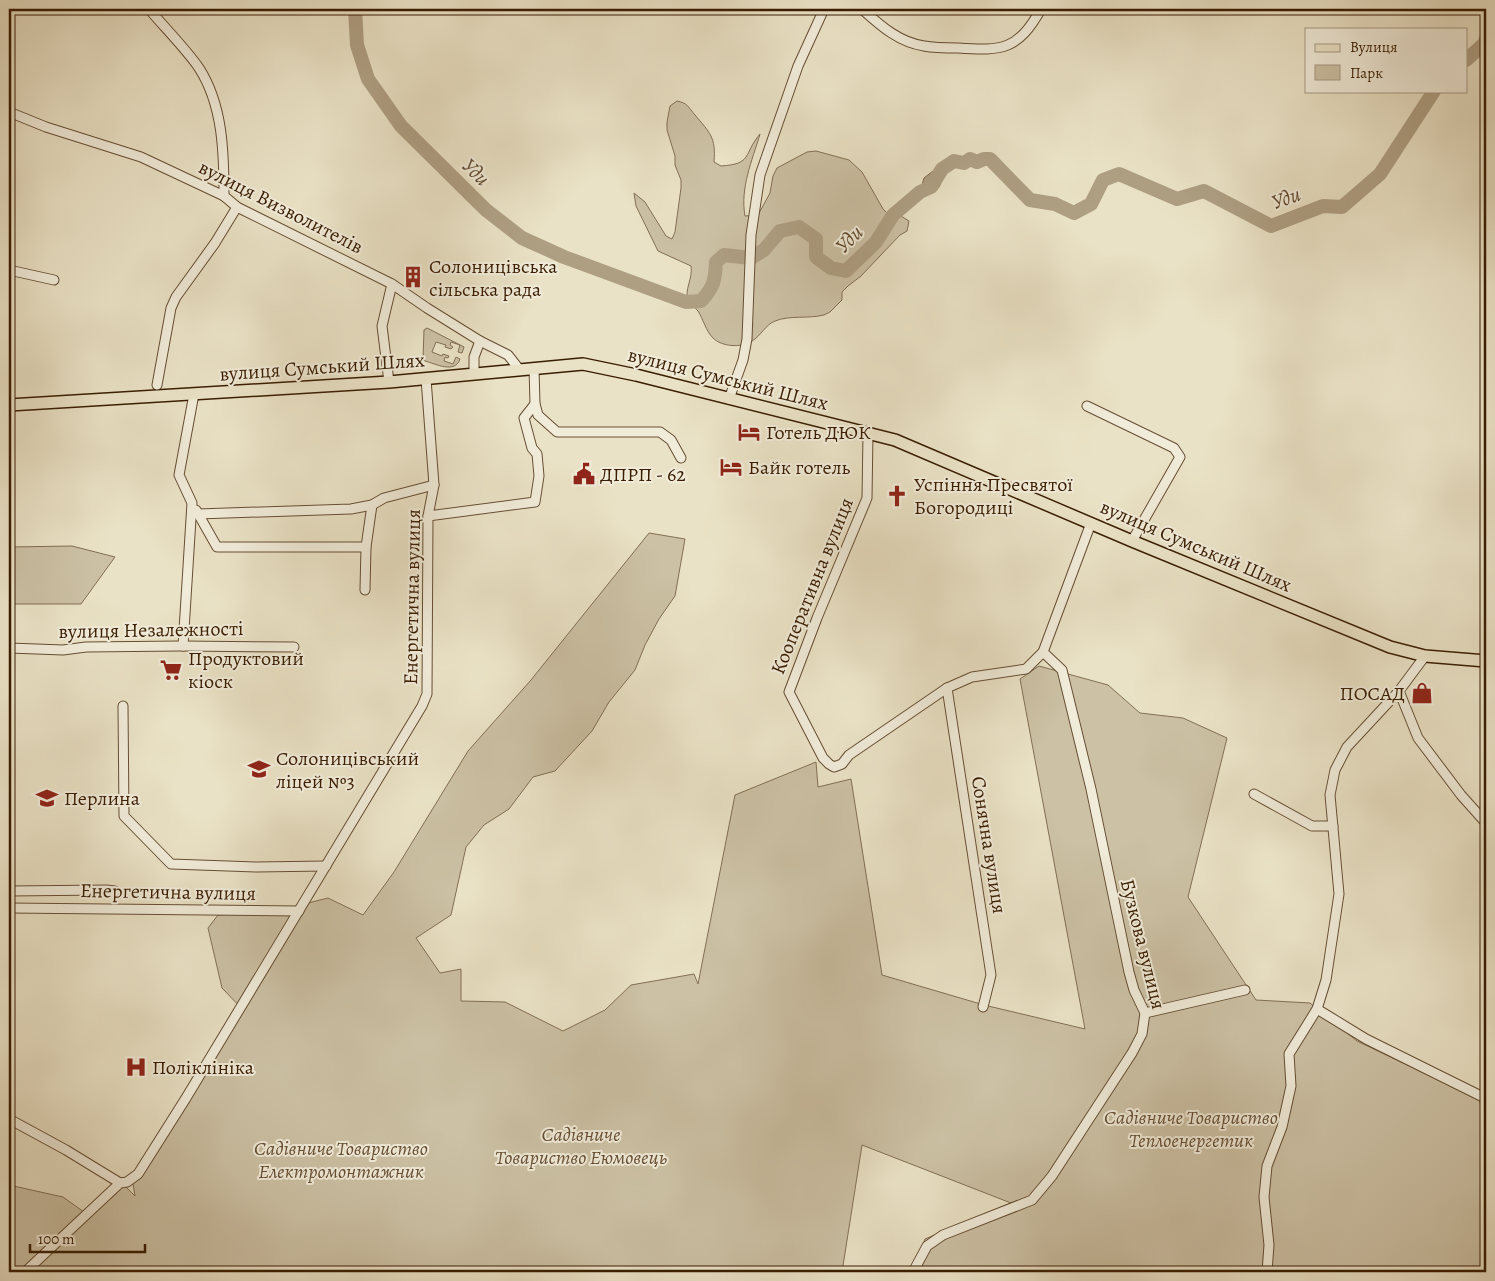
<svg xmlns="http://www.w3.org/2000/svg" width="1495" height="1281" font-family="Alegreya,serif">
<rect width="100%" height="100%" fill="#eae2c6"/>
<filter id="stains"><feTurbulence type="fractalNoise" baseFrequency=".004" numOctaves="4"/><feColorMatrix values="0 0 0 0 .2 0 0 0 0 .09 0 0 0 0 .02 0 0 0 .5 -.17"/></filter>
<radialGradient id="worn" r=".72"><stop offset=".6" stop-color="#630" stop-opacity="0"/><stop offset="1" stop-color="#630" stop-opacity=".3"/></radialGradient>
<g fill="#ccc1a5" stroke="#826f54">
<path d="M677 101C688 103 688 107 695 115 710 133 716 137 714 162L721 166C753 164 743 154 760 134 752 161 740 188 745 216L758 215 770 193 773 176 777 168 807 152 816 151 849 160 862 172 883 209 888 214 901 216 909 221 907 231 900 235 861 276 848 286 842 292V300L830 312 824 315C808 319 790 315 775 321 765 325 761 336 752 341 742 348 722 347 713 338 706 331 703 319 698 311 695 307 690 305 688 300 684 290 693 279 691 266L658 251 636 206 634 193 645 202 666 236 672 239 675 232 681 188V180L675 165V156L667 130V122L670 106Z"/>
<path d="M427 328 464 347 462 353 458 352 460 345 451 342 450 345 453 347 451 349 445 347 446 345 436 342 432 352 442 356 443 354 449 356 448 358 445 357 444 361 453 364 456 357 460 359C455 374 436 364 425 361L423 359 424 330Z"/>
<polygon points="649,533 685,539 675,596 659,619 645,645 635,670 609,702 592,731 555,771 533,777 509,809 484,825 466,847 451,915 416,938 440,973 461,969 461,1001 505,1002 563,1031 605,1010 631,985 694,974 698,984 735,795 816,762 818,787 851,779 882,975 984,1005 1085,1029 1020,679 1039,666 1108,685 1140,713 1183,718 1227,738 1188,897 1256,1000 1310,1003 1357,1041 1485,1102 1486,1272 913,1272 925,1239 1011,1203 862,1145 842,1272 9,1272 9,1185 63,1197 91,1217 90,1211 124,1185 135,1196 133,1184 244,1011 222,988 208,928 218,915 276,911 328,898 363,915 394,872 468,751 531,680"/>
<polygon points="72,546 115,557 81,604 9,604 9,547"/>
</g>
<path fill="#ae9f83" stroke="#7f6b4f" d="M933 171H937L942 176C941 189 935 194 922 195L920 192 924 178Z"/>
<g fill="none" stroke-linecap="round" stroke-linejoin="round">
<g stroke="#ae9f83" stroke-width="14">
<path d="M355 9 357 45 368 79 401 126 486 210 522 238 564 257 686 302 701 301C714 287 715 281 716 262L724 255 751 258 764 250 780 231 799 227 816 239V257L831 268 846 271 876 242 893 215 920 192 931 187 942 169 954 161 964 163 970 159 977 162 984 159H990L1030 200 1055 204 1074 213 1091 204 1103 180 1119 174 1177 199 1204 191 1271 226 1323 206 1342 207 1380 174 1434 91"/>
<polyline points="1466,60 1484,44 1486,39"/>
</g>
<g stroke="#654e33" stroke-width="11">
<g id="minor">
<path d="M149 9C164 27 186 49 199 68 223 105 224 153 224 196"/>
<path d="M862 9C880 25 898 42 924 46 935 48 947 48 958 48 1003 51 1018 50 1041 9"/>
<polyline points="9,112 46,127 141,157 224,196 237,207 392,284 427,308 480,341 508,355 519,369"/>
<polyline points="9,270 54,280"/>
<polyline points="534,368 535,404 538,415 557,432 660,432 671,440 681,458"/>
<polyline points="474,374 474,357 480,341"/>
<polyline points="389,382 382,326 392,284"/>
<polyline points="157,385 171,308 176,297 215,243 237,207"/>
<polyline points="729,399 743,360 747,339 751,235 760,175 798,66 824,9"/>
<polyline points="1087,406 1174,448 1180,457 1132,541"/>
<polyline points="868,433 867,498 817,618 789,692 823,758 829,764 834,767 842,764 849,755 947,688 972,677 1026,669 1043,652 1091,523"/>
<polyline points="196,510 217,547 366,547"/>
<polyline points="198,514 351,509 372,505 384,498 434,485"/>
<polyline points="428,516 535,502 539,476 537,454 532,448 524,418 535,404"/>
<polyline points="365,590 366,547 372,505"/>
<polyline points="183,646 192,503 179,475 194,394"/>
<polyline points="9,648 63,650 86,647 181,646 294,647"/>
<polyline points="947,688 991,975 983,1007"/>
<polyline points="1399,691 1418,738 1461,795 1486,823"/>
<polyline points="123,706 124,816 171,864 256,867 326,866"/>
<polyline points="1254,794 1312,826 1333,826"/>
<polyline points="9,891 106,890 115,891"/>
<polyline points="9,908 299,911"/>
<polyline points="1317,1009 1366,1039 1485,1098 1486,1113"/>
<polyline points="1145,1013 1245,990"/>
<polyline points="9,1119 66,1150 120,1183"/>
<polyline points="25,1272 120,1183 127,1182 138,1174 186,1098 422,706 427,694 428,516 434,485 426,379"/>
<polyline points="913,1272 927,1246 943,1235 1032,1200 1052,1176 1132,1053 1142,1034 1145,1013 1134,990 1129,972 1091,789 1062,670 1043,652"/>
<polyline points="1267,1272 1269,1245 1264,1197 1267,1166 1282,1127 1291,1086 1289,1054 1317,1009 1326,980 1339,894 1330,795 1335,770 1347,747 1399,691 1425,656"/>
</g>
</g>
<g stroke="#391d02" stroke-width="14">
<polyline id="major" points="9,405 389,382 583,364 636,375 895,440 1132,541 1390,647 1425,656 1486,661"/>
</g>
<use href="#minor" stroke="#f1ecda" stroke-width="9"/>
<use href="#major" stroke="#eae2c6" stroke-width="11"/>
</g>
<defs>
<g id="building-bare" transform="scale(1.725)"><path d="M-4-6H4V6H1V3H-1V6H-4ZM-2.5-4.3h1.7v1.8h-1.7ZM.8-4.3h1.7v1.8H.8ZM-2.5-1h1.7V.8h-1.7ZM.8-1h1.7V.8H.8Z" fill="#8f2418" stroke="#f1ecda" stroke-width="2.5" paint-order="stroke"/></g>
<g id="hotel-bare" transform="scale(1.725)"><path d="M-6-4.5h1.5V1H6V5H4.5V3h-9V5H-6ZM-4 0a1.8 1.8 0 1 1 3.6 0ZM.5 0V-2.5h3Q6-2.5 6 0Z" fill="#8f2418" stroke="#f1ecda" stroke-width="2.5" paint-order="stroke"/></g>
<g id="civic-bare" transform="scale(1.725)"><path d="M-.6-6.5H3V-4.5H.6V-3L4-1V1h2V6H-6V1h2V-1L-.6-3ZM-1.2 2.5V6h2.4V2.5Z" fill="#8f2418" stroke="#f1ecda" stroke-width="2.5" paint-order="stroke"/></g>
<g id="church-bare" transform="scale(1.725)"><path d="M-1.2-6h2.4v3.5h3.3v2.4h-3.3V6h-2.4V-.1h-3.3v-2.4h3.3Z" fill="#8f2418" stroke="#f1ecda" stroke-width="2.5" paint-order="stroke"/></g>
<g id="supermarket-bare" transform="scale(1.725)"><path d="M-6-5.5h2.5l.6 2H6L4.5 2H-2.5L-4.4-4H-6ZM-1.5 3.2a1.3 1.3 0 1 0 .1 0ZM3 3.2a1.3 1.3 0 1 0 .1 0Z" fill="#8f2418" stroke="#f1ecda" stroke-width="2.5" paint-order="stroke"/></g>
<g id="shop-bare" transform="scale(1.725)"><path d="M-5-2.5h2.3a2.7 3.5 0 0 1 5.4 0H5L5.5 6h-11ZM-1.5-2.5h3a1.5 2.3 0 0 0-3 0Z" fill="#8f2418" stroke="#f1ecda" stroke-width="2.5" paint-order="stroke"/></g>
<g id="school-bare" transform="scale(1.725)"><path d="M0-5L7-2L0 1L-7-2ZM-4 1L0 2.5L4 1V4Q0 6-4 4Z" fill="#8f2418" stroke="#f1ecda" stroke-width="2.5" paint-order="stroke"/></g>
<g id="hospital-bare" transform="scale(1.725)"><path d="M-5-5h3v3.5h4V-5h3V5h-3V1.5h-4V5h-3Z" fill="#8f2418" stroke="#f1ecda" stroke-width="2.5" paint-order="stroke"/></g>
</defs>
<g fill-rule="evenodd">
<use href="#building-bare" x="413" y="277"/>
<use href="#hotel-bare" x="749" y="432"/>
<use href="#hotel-bare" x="731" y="467"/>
<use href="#civic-bare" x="584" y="474"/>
<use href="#church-bare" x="897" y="496"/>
<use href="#supermarket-bare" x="171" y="670"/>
<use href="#shop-bare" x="1422" y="693"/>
<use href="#school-bare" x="259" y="769"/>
<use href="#school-bare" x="47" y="798"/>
<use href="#hospital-bare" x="136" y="1067"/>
</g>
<g text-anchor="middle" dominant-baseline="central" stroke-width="4" stroke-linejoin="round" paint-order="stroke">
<g font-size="20" fill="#391d02" stroke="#f1ecda">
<text transform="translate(281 207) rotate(27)">вулиця Визволителів</text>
<text transform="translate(322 367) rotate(-4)">вулиця Сумський Шлях</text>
<text transform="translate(728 379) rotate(14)">вулиця Сумський Шлях</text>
<text transform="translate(1196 546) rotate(23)">вулиця Сумський Шлях</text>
<text transform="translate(812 586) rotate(-68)">Кооперативна вулиця</text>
<text transform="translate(412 597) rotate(-89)">Енергетична вулиця</text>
<text transform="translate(151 630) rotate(-1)">вулиця Незалежності</text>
<text transform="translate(989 845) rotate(81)">Сонячна вулиця</text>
<text transform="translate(168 892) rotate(1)">Енергетична вулиця</text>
<text transform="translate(1143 944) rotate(76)">Бузкова вулиця</text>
</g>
<g font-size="20" fill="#391d02" stroke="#f1ecda" text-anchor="start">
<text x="429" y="266">Солоницівська<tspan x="429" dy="23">сільська рада</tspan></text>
<text x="766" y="432">Готель ДЮК</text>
<text x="748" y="467">Байк готель</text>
<text x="600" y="474">ДПРП - 62</text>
<text x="914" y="484">Успіння Пресвятої<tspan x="914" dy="23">Богородиці</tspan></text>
<text x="188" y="658">Продуктовий<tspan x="188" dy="23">кіоск</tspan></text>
<text x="1405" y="693" text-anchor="end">ПОСАД</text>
<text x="276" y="758">Солоницівський<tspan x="276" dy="23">ліцей №3</tspan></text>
<text x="64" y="798">Перлина</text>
<text x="152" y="1067">Поліклініка</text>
</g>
<g font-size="20" font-style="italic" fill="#654e33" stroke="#f1ecda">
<text x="1191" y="1117">Садівниче Товариство<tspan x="1191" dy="23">Теплоенергетик</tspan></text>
<text x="581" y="1134">Садівниче<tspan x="581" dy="23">Товариство Еюмовець</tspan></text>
<text x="341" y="1148">Садівниче Товариство<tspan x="341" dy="23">Електромонтажник</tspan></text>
</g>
<g font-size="21" font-style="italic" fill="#624a2f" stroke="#f1ecda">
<text transform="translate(476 172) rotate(45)">Уди</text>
<text transform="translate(1286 198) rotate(-20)">Уди</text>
<text transform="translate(849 239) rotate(-46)">Уди</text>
</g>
</g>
<rect width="1495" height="1281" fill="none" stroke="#eae2c6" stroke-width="30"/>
<rect x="10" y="10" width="1475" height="1261" fill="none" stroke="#391d02" stroke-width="2.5"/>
<rect x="15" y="15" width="1465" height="1251" fill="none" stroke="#391d02"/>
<rect x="1305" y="28" width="162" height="65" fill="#f1ecda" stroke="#a79984"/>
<rect x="1315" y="44" width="25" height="8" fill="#eae2c6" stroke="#a79984"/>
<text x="1350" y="52" font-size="15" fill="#391d02">Вулиця</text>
<rect x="1315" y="65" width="25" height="15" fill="#ccc1a5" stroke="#a79984"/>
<text x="1350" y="78" font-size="15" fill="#391d02">Парк</text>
<path d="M30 1244v8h115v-8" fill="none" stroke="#391d02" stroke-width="2.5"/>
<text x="38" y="1244" font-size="15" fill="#391d02" stroke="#f1ecda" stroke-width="4" paint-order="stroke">100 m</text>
<rect width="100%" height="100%" filter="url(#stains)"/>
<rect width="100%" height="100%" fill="url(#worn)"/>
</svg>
